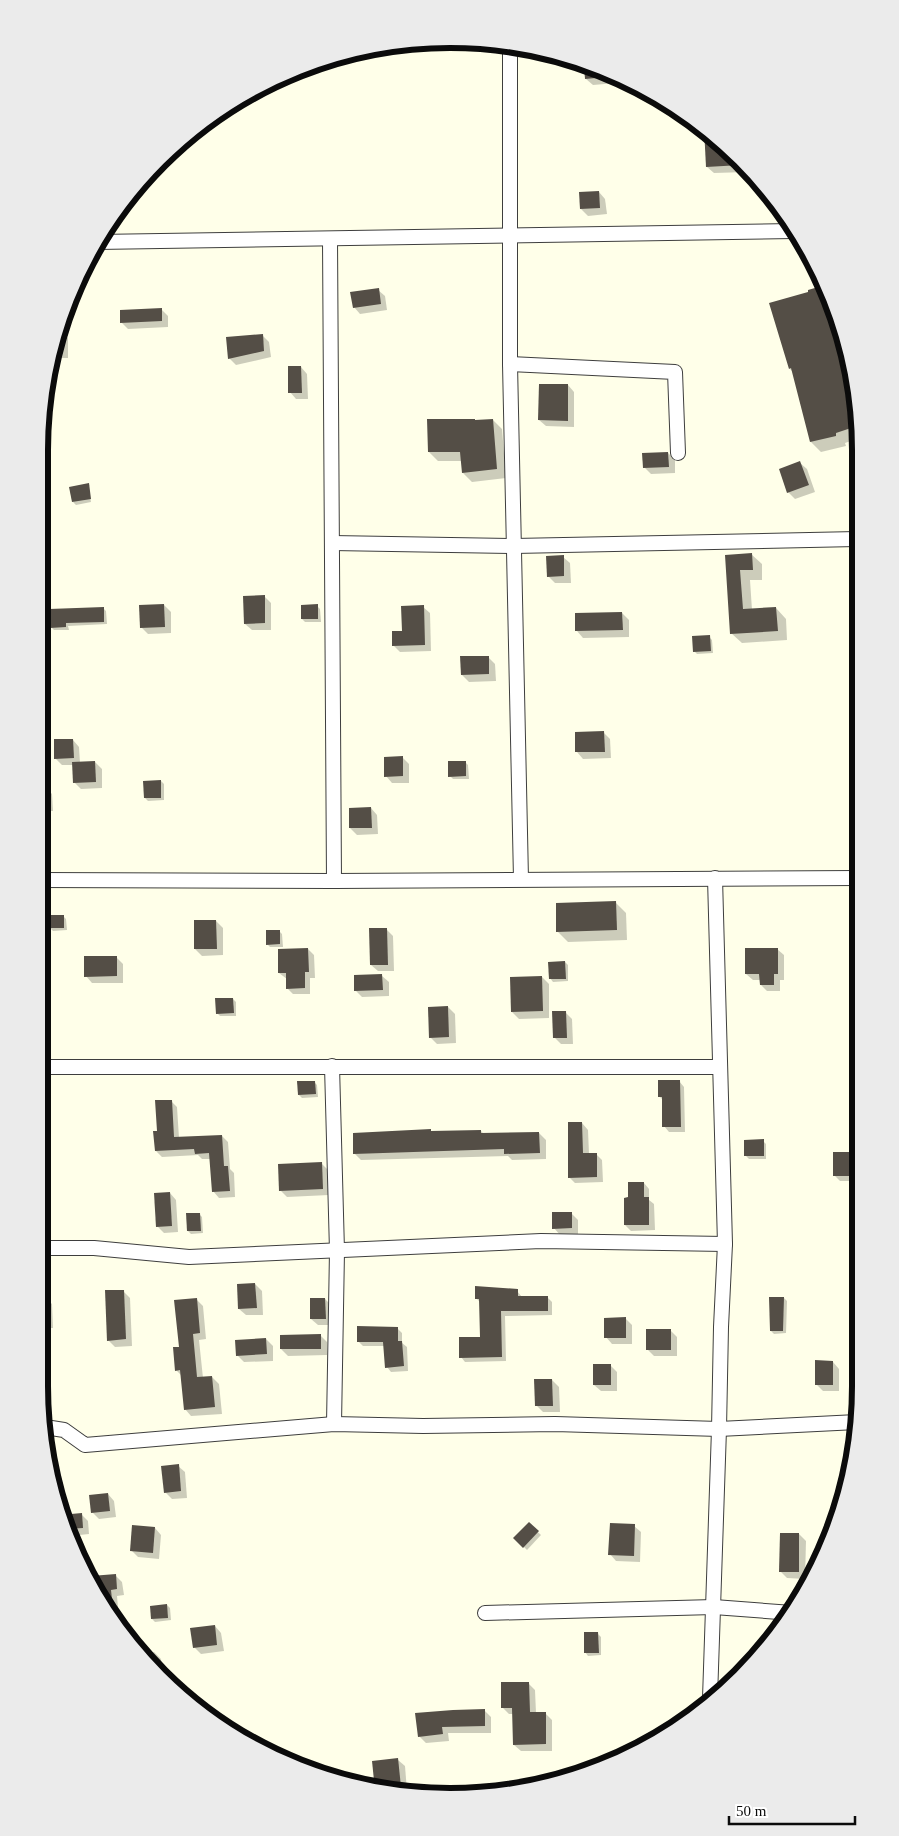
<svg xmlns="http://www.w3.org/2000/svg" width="899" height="1836" font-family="'Times New Roman',serif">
<rect width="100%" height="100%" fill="#ffffe9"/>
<g fill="#0003">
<polygon points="596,67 607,70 628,82 593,85 586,79 585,68"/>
<polygon points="713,137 747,171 747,172 714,173 707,167"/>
<polygon points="599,192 605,199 607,214 588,216 581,209"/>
<polygon points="378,290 385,296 387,310 360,314 354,307"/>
<polygon points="810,292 857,396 857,439 845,443 846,446 821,452 811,442 794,373 790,369"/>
<polygon points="161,309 168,316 168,327 128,329 121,322"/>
<polygon points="58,331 61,331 68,338 68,358 50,358"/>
<polygon points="263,336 269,342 271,357 236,365 229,358"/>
<polygon points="301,367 307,374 308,399 296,399 290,392"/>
<polygon points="568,385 574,392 574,427 546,426 539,420"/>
<polygon points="493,420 502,429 506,478 472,482 463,473 462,461 438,461 429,452"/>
<polygon points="668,453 675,460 675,473 651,474 644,467"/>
<polygon points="800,463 807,469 815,492 795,499 788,492"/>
<polygon points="88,485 90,486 88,486 91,502 76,505 73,502"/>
<polygon points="751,554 762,564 762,580 750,580 752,610 776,608 786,619 787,640 742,643 731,633 726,556"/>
<polygon points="563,557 570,563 571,583 555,583 548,576"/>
<polygon points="264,596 271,603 271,630 252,630 245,624"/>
<polygon points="164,605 171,612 171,633 148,634 141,627"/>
<polygon points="317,606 320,609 321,622 305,622 302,619"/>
<polygon points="423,607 430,613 431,651 400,652 394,646"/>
<polygon points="103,608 106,611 107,624 68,626 69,630 54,630 51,627"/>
<polygon points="622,613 629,620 629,637 583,638 577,631"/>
<polygon points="709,637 712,640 713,653 697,654 694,651"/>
<polygon points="488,657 495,664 496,681 469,682 462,675"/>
<polygon points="855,709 858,709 858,734 856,731"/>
<polygon points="603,732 610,739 611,758 583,759 577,752"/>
<polygon points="73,740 79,747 80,763 95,762 102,769 102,788 81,789 74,782 74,765 62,765 55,758"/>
<polygon points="402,757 409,764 409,783 392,783 386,776"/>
<polygon points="465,762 468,765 469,779 453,779 450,776"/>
<polygon points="161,781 164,784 164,800 148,801 145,798"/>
<polygon points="46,787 52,794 53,811 39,811 39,788"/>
<polygon points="371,808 377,815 378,834 357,835 350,828"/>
<polygon points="850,809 858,809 858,831 850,825"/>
<polygon points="615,902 626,913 627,940 568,942 558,932"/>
<polygon points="63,916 66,919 67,930 53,931 50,928"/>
<polygon points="216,921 223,928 223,955 202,956 195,949"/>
<polygon points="386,929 393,936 394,971 378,971 371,965"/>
<polygon points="279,931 282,934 283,947 270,947 267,944"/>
<polygon points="308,949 314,955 315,978 310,978 310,994 293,994 287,988 287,979 279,973"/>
<polygon points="777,949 784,955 784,980 780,980 780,991 767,991 761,985 761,980 753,980 746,974"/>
<polygon points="116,957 123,964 123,983 92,983 86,976"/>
<polygon points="39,962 45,968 45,984 42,984 43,1017 39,1017"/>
<polygon points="565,962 568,965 568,981 553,982 550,978"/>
<polygon points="382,976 389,982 389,996 362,997 355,990"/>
<polygon points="542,977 549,984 549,1018 519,1019 512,1012"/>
<polygon points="233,999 236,1002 236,1016 220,1016 217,1013"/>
<polygon points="448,1007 455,1014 456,1043 437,1044 430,1037"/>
<polygon points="565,1012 572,1019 573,1044 561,1044 554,1037"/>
<polygon points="679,1081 684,1087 685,1132 669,1132 664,1126 663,1100 659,1096"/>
<polygon points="314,1082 317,1085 318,1097 302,1098 299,1095"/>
<polygon points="171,1101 177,1107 179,1138 222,1136 228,1142 230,1169 234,1173 235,1197 219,1198 213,1191 211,1159 202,1159 198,1155 162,1157 156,1151 158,1132"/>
<polygon points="582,1123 588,1130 589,1154 596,1154 602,1160 603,1182 575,1183 569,1177"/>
<polygon points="481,1131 484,1134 539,1133 546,1140 546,1159 512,1160 508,1156 361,1160 354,1153"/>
<polygon points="763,1141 766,1144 766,1159 749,1159 746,1156"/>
<polygon points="834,1153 859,1153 860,1181 840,1181 834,1175"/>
<polygon points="321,1163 328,1170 329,1195 287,1197 281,1191"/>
<polygon points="644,1183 649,1189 649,1200 654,1204 655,1230 631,1231 625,1225 629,1199"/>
<polygon points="170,1193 176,1200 178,1232 164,1233 157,1226"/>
<polygon points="571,1213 578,1220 578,1235 560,1235 554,1228"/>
<polygon points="199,1214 202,1217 203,1233 191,1234 188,1231"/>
<polygon points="255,1284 262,1291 263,1315 246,1315 239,1309"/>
<polygon points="123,1291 130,1298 132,1346 115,1347 108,1340"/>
<polygon points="517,1291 522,1297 548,1298 552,1302 552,1315 505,1316 506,1361 465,1362 461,1357 482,1338 481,1303 476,1298"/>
<polygon points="39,1297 45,1297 52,1304 53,1328 39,1328"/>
<polygon points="784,1298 787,1301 786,1333 774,1334 771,1331"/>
<polygon points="196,1299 203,1306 206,1339 199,1340 203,1378 212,1377 219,1384 222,1414 191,1416 185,1409 181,1375 176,1370"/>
<polygon points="325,1299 332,1306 332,1325 318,1325 311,1319"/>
<polygon points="625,1318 632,1325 632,1344 612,1344 606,1337"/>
<polygon points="397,1328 402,1333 402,1343 407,1347 408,1371 391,1372 387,1367 385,1346 363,1346 358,1341"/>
<polygon points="670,1330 677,1337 677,1356 654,1356 647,1349"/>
<polygon points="321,1336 327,1342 327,1355 288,1356 281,1349"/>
<polygon points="266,1339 273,1346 273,1361 244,1362 237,1355"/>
<polygon points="833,1362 839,1369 839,1391 823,1391 816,1384"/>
<polygon points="610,1365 617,1372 617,1391 601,1391 594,1385"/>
<polygon points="552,1380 559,1387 560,1412 543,1412 536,1405"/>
<polygon points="178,1466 185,1472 187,1498 172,1499 165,1492"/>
<polygon points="108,1494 114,1501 116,1517 99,1519 92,1512"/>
<polygon points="81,1514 88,1521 89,1534 70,1536 60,1516"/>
<polygon points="529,1524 541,1535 527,1550 515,1538"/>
<polygon points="634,1526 641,1532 640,1562 616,1561 610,1554"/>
<polygon points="155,1528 161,1535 159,1559 138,1557 131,1550"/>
<polygon points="799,1534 806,1541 805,1579 787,1578 781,1572"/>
<polygon points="115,1575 122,1582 124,1595 117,1596 120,1630 96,1584"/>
<polygon points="167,1605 170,1608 171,1620 155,1622 152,1619"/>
<polygon points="215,1626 221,1633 224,1651 201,1654 194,1647"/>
<polygon points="598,1634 601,1637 601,1655 588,1656 585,1652"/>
<polygon points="766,1636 773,1636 766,1645"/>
<polygon points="154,1652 161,1659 163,1678 139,1653"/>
<polygon points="528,1683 535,1690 536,1713 545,1713 552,1720 552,1751 521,1751 514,1745 514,1714 509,1714 503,1708"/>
<polygon points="484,1710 491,1717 491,1733 448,1733 449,1741 426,1743 419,1736 417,1714"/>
<polygon points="398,1760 405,1766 407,1791 377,1790"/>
<polygon points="336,1769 343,1775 344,1780 319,1770"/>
</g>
<g fill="#544e46">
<polygon points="584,66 592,66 607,70 617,76 585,79"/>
<polygon points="704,128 741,165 706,167"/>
<polygon points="599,191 600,208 580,209 579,192"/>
<polygon points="825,285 829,292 857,396 857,426 836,433 836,436 810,442 791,368 789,369 769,303 808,292 808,290"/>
<polygon points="379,288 381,304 353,308 350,292"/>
<polygon points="162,308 162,321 120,323 120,310"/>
<polygon points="263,334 264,351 228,359 226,337"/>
<polygon points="288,366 301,366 302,393 288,393"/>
<polygon points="539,384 568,384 568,421 538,420"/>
<polygon points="427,419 475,419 475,420 493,419 497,469 462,473 460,452 428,452"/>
<polygon points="668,452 669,467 643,468 642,453"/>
<polygon points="800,461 809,485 787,493 779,469"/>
<polygon points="89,483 91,499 72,502 69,487"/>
<polygon points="752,553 753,570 740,570 743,609 776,607 778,631 730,634 725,555"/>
<polygon points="564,555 564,576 547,577 546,556"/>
<polygon points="265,595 265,623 244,624 243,596"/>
<polygon points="164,604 165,627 140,628 139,605"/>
<polygon points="318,604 318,619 301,619 301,605"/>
<polygon points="424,605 425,645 392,646 392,631 402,631 401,606"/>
<polygon points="104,607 104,622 66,623 66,627 50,628 49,609"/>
<polygon points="622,612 623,630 575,631 575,613"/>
<polygon points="710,635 711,651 693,652 692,636"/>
<polygon points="460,656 489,656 489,674 461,675"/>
<polygon points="604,731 605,752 575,752 575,732"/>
<polygon points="54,739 73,739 74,758 54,759"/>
<polygon points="403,756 403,776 384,777 384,757"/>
<polygon points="95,761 96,782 73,783 72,762"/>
<polygon points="448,761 466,761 466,776 448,777"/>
<polygon points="161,780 161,798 144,798 143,781"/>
<polygon points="371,807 372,828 349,828 349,808"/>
<polygon points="616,901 617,930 556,932 556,903"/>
<rect x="49" y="915" width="15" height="13"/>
<polygon points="194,920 216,920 217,949 194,949"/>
<polygon points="369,928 387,928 388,965 370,965"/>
<polygon points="266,930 280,930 280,944 266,945"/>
<polygon points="308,948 309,972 305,972 305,988 286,989 286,973 278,973 278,949"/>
<polygon points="745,948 778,948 778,974 774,974 774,985 760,985 759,974 745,974"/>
<polygon points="84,956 117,956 117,976 84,977"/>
<polygon points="565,961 566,979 549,979 548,962"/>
<polygon points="382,974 383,990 354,991 354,975"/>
<polygon points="542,976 543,1011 511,1012 510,977"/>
<polygon points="215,998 233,998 234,1013 216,1014"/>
<polygon points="448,1006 449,1037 429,1038 428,1007"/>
<polygon points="552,1011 566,1011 567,1038 553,1038"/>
<polygon points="658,1080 680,1080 681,1127 662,1127 662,1097 658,1097"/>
<polygon points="297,1081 315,1081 316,1094 298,1095"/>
<polygon points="155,1100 172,1100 174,1137 222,1135 224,1166 228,1166 230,1191 212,1192 209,1153 195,1154 194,1149 155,1151 153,1131 157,1131"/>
<polygon points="568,1122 582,1122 583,1153 597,1153 597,1177 568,1178"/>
<polygon points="431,1129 431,1131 481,1130 481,1133 539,1132 540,1153 504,1154 504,1149 353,1154 353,1133"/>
<polygon points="764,1139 764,1156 744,1156 744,1140"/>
<rect x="833" y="1152" width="26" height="24"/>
<polygon points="322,1162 323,1189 279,1191 278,1164"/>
<polygon points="628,1182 644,1182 644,1197 649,1197 649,1225 624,1225 624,1198 628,1197"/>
<polygon points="170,1192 172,1226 156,1227 154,1193"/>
<polygon points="552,1212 572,1212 572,1228 552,1229"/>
<polygon points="186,1213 200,1213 201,1231 187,1231"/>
<polygon points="255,1283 257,1308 238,1309 237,1284"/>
<polygon points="475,1286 518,1289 518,1296 548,1296 548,1311 501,1311 502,1357 459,1358 459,1337 480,1337 479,1299 475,1299"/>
<polygon points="105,1290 124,1290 126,1339 107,1341"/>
<polygon points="769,1297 784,1297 783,1331 770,1331"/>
<polygon points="197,1298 200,1333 193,1334 197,1377 212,1376 215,1407 184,1410 180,1370 175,1371 173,1347 179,1347 174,1300"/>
<polygon points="310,1298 325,1298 326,1319 310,1319"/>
<polygon points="626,1317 626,1338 604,1338 604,1318"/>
<polygon points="357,1326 398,1327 398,1341 402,1341 404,1366 385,1368 383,1342 357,1342"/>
<rect x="646" y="1329" width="25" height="21"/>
<polygon points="321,1334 321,1349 280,1349 280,1335"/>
<polygon points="266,1338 267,1354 236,1356 235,1340"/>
<polygon points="815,1360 833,1361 833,1385 815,1385"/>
<rect x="593" y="1364" width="18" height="21"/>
<polygon points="534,1379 552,1379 553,1406 535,1406"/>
<polygon points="179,1464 181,1491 164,1493 161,1466"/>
<polygon points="108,1493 110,1511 91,1513 89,1495"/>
<polygon points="82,1513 83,1528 66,1529 60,1515"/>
<polygon points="529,1522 539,1531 523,1548 513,1538"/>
<polygon points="610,1523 635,1524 634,1556 608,1555"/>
<polygon points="132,1525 155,1527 153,1553 130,1551"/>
<polygon points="780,1533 799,1533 799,1572 779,1572"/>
<polygon points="116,1574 117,1589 111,1590 114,1618 91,1576"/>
<polygon points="167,1604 168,1618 151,1619 150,1606"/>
<polygon points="215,1625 217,1645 193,1648 190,1628"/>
<polygon points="584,1632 598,1632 599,1653 584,1653"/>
<polygon points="501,1682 529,1682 530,1712 546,1712 546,1744 513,1745 512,1708 501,1708"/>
<polygon points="485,1709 485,1726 442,1727 443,1734 418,1737 415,1713 453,1710"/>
<polygon points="398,1758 401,1787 375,1790 372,1761"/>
</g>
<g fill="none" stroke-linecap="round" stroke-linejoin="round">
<g stroke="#3e3e3e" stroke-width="16">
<g id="street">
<polyline points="510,45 510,364 521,879"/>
<polyline points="330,239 334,881"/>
<polyline points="97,242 793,231"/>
<polyline points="510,364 675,372 678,453"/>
<polyline points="332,543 514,546 857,539"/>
<polyline points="39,880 334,881 858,878"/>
<polyline points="332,1066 337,1251 334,1424"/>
<polyline points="39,1067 720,1067"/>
<polyline points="39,1248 94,1248 189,1257 541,1241 725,1244"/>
<polyline points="45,1427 64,1430 85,1445 334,1424 423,1426 555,1424 719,1429 857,1422"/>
<polyline points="485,1613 714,1607 792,1613"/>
<polyline points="710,1698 719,1429 721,1327 725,1244 715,878"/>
</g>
</g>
<use href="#street" stroke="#fff" stroke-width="14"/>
</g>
<path d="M0 0H899V1836H0ZM450 48H450A402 402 0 0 1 852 450V1386A402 402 0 0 1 450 1788H450A402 402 0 0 1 48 1386V450A402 402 0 0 1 450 48Z" fill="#ebebeb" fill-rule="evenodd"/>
<path fill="none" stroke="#0b0b0b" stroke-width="6" d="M450 48H450A402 402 0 0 1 852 450V1386A402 402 0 0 1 450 1788H450A402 402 0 0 1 48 1386V450A402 402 0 0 1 450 48Z"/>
<path d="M729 1816v8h126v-8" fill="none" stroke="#0b0b0b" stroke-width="2.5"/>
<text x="736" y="1816" font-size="15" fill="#0b0b0b" stroke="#ffffff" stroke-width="4" paint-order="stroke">50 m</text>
</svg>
